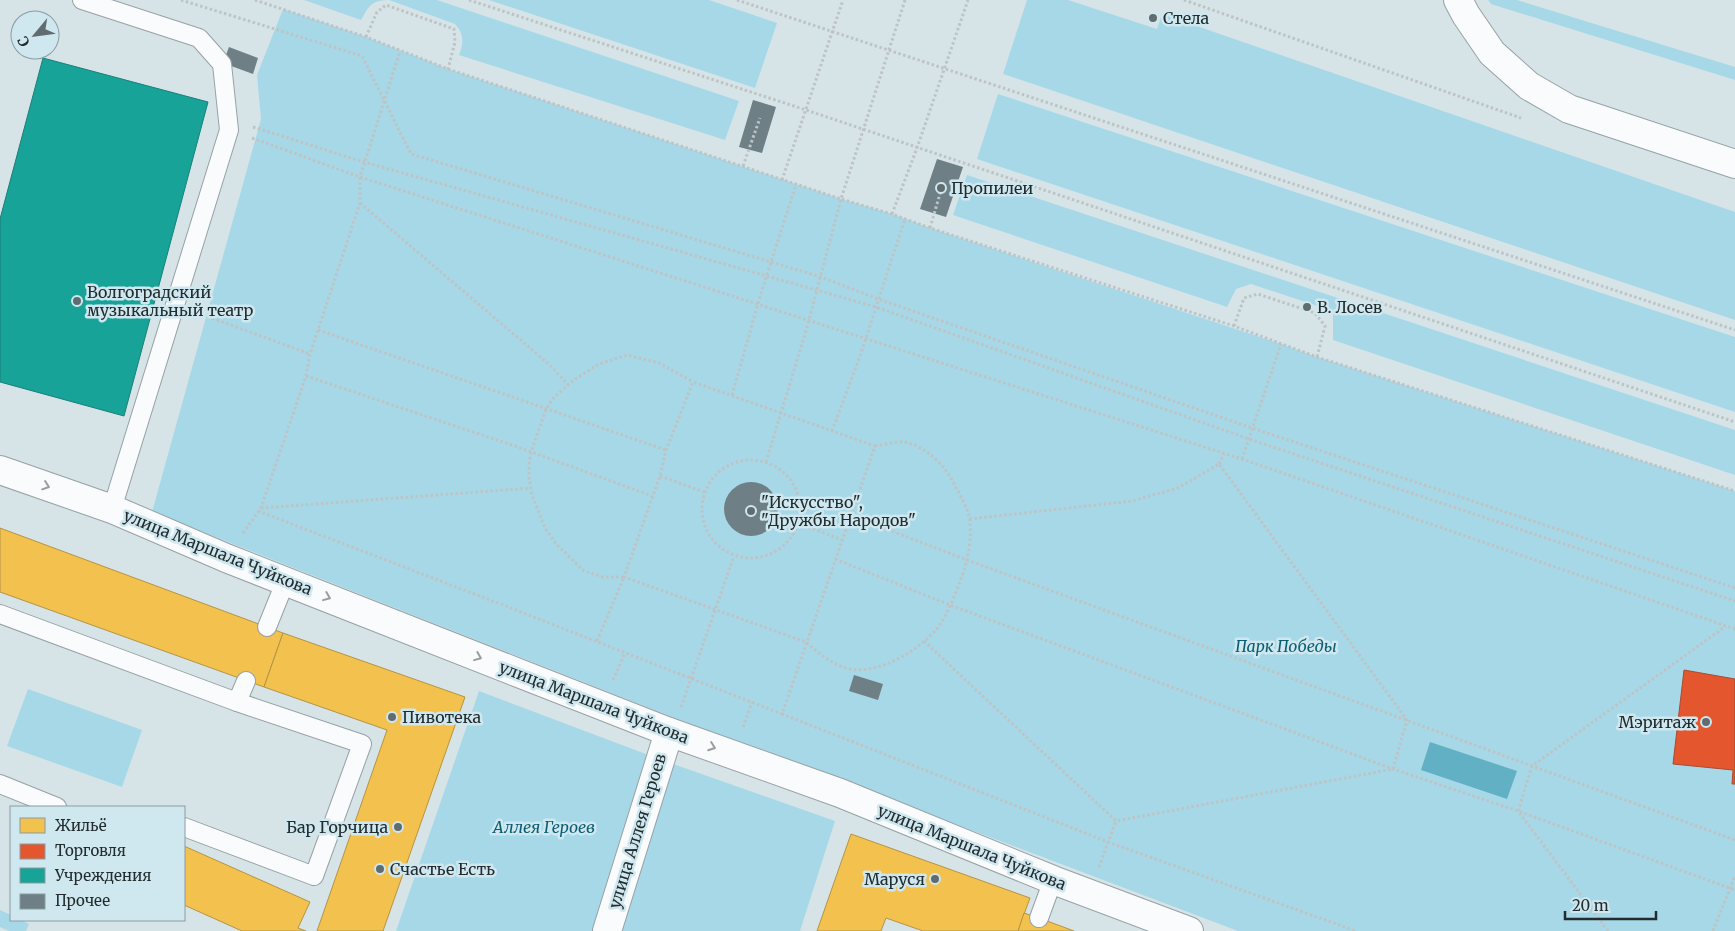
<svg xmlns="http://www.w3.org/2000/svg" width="1735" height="931" font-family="Merriweather,serif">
<rect width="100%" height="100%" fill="#d6e4e8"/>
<g fill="#a7d8e8">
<path d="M304 0H387C371 1 369 6 361 20Z"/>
<path d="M389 0H437L739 101 725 140 459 55C464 43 464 34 455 24Z"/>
<polygon points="489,0 709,0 777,23 755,88"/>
<polygon points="1027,0 1068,0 1157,29 1162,14 1735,212 1735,320 1003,74"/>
<polygon points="1488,0 1517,0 1735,67 1735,80 1491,4"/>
<polygon points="283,9 366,37 448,69 841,199 892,214 930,228 1281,344 1317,357 1735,491 1735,931 1238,931 677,719 152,512 261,119 257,75"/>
<polygon points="998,94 1735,337 1735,412 977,159"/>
<polygon points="967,175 1735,430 1735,475 1333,340 1333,313 1321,307 1251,284 1236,289 1227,307 953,215"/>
<polygon points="28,689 142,730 122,787 7,746"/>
<polygon points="479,691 659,759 835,821 800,931 396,931"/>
<polygon points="0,910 11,915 11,920 21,920 29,924 26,931 9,931 0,927"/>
</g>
<polygon fill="#62b0c4" points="1430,742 1517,771 1507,799 1421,770"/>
<g fill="#f2c14e" stroke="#b49444">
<polygon points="0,528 283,633 264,687 0,592"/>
<polygon points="283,633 465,697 383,931 317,931 387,730 264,687"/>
<polygon points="851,834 1030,898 1018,931 923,931 886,918 881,931 817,931"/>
<polygon points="184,846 310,902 298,928 306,931 242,931 184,905"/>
<polygon points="1024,913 1039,918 1074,931 1018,931"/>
</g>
<polygon fill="#e4572e" stroke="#aa4a2e" points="1684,670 1735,679 1735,784 1732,784 1733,770 1673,764"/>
<polygon fill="#17a398" stroke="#1a7f78" points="43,58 208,102 124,416 0,382 0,219"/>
<g fill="#6e8085">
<polygon points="229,47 258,58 253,74 223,63"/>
<polygon points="753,100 776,107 762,153 739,147"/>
<polygon points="937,159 963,167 946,217 920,209"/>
<circle cx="751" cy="509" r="27"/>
<polygon points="854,675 883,684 878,700 849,691"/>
</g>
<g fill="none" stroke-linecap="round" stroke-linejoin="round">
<g stroke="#97a1a5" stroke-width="20">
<g id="lane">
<polyline points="82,0 199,38 222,64 229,130 112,509"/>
<polyline points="0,614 237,702 362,744 314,876 184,827"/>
<polyline points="267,627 286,580"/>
<polyline points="237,702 246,681"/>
<polyline points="0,784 57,807"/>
<polyline points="1039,918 1053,880"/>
</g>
</g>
<g stroke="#97a1a5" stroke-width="30">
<g id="street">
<polyline points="0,470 112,509 226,558 521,674 669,732 840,793 1053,880 1189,931"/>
<polyline points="607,931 669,732"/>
</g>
</g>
<g stroke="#97a1a5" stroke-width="30">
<polyline id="secondary" points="1458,0 1466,15 1492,53 1529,86 1569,109 1735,164"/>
</g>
<g stroke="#bec3c4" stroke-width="3" stroke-dasharray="2.5 2.5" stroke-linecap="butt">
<polyline points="181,0 362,56 411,154 821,277 878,299 1252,428 1735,588"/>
<polyline points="255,0 366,37 448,69 841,199 892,214 930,228 1234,326 1317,357 1735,491"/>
<polyline points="469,0 806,110 1735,422"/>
<polyline points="737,0 1735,330"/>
<polyline points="1184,0 1521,118"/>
<polyline points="366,37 377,12 386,5 454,29 455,42 448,69"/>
<polyline points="253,127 364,162 876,307 1249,439 1735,601"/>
<polyline points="252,138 360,177 1242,459 1735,629"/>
<polyline points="743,166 760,118"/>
<polyline points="782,180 843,0"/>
<polyline points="360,203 551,366 568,385"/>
<polyline points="892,214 917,148 968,0"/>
<polyline points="930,228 944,180"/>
<polyline points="198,313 310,354"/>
<polyline points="1234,326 1244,298 1258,294 1315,313 1325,326 1317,357"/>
<polyline points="318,330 666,450"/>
<polyline points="306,376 515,446 652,496"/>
<polyline points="732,395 761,293 796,185"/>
<polyline points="832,431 860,356 905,219"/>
<path d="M875 446C884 445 896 441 905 442 927 447 946 466 955 486 961 497 968 508 970 521 971 533 970 547 967 559 964 575 946 620 935 631 921 646 903 658 884 665 870 670 854 672 840 666 827 660 816 651 806 642L624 577 660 476 666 450 693 382 875 446 782 714 1108 842 1356 931"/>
<polyline points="1242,459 1281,344"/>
<circle cx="751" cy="509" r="49"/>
<polyline points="766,462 806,331 841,199 905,0"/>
<polyline points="1219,464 1224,454"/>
<polyline points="660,476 704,492"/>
<polyline points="261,508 531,488"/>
<polyline points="258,511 503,605 782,714"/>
<polyline points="850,515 967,560 1735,840"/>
<polyline points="799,523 842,540"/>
<polyline points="243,533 261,508 306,376 310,354 360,203 360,177 400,51"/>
<polyline points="835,559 950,605 1393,769 1518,811 1735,890"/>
<polyline points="597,641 624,577 603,577 584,571 556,544 545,528 532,495 529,477 529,464 531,452 546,409 554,397 574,380 599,364 627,355 659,363 693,382"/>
<polyline points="924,641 1116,821 1393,769 1407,720 1219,464 1178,488 1132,501 969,519"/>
<polyline points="613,680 625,653"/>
<polyline points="681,707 734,556"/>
<polyline points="743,727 752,702"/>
<polyline points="1099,867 1116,821"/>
<polyline points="1608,931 1518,811 1532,766 1726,626"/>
<polyline points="1713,931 1735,876"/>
</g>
<use href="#lane" stroke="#f9fbfc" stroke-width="18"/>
<use href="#street" stroke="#f9fbfc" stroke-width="28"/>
<use href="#secondary" stroke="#f9fbfc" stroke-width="28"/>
</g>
<defs><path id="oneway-chevron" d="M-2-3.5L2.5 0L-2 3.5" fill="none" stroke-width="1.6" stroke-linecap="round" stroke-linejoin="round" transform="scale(1.25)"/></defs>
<g stroke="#989e9f">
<use href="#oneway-chevron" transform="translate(46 486) rotate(19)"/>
<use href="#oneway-chevron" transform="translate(327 597) rotate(22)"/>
<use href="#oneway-chevron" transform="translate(478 657) rotate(22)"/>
<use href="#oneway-chevron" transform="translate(712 747) rotate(20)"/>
</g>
<g fill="#616c6f" stroke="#cfe7ef" stroke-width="2">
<circle cx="1153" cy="18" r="5"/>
<circle cx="941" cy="188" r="5"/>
<circle cx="77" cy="301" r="5"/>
<circle cx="1307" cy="307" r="5"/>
<circle cx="751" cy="511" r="5"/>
<circle cx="392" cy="717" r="5"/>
<circle cx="1706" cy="722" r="5"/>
<circle cx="398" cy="827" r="5"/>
<circle cx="380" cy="869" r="5"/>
<circle cx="935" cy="879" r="5"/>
</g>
<g text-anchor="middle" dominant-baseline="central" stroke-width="5" stroke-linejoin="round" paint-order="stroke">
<g font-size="16" fill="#222c2e" stroke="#cfe7ef" text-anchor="start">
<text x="1163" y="18">Стела</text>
<text x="951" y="188">Пропилеи</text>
<text x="87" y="292">Волгоградский<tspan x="87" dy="18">музыкальный театр</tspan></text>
<text x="1317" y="307">В. Лосев</text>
<text x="761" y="502">"Искусство",<tspan x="761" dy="18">"Дружбы Народов"</tspan></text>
<text x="402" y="717">Пивотека</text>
<text x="1696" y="722" text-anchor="end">Мэритаж</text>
<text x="388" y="827" text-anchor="end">Бар Горчица</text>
<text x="390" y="869">Счастье Есть</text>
<text x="925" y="879" text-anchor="end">Маруся</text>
</g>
<g font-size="16" fill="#222c2e" stroke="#cfe7ef">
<text transform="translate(218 552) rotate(22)">улица Маршала Чуйкова</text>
<text transform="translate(594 702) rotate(21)">улица Маршала Чуйкова</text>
<text transform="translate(637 831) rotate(-73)">улица Аллея Героев</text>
<text transform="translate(972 847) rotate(22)">улица Маршала Чуйкова</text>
</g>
<g font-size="16" font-style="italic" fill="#0a5e72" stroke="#cfe7ef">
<text x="1286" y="646">Парк Победы</text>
<text x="544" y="827">Аллея Героев</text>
</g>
</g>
<rect x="10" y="806" width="175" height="115" fill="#cfe7ef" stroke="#8a9ca2"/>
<rect x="20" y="818" width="25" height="15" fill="#f2c14e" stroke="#8a9ca2"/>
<text x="55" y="831" font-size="15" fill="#222c2e">Жильё</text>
<rect x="20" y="844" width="25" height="15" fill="#e4572e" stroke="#8a9ca2"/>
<text x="55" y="856" font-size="15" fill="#222c2e">Торговля</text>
<rect x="20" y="868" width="25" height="15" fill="#17a398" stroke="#8a9ca2"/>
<text x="55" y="881" font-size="15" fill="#222c2e">Учреждения</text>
<rect x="20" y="894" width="25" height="15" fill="#6e8085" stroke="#8a9ca2"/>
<text x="55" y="906" font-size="15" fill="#222c2e">Прочее</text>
<g transform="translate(35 35) rotate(241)"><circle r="24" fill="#cfe7ef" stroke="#8a9ca2"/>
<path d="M0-4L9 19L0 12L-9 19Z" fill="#616c6f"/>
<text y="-8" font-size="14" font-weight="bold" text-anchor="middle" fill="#222c2e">С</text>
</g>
<path d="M1565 911v8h91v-8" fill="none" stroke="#222c2e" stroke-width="2.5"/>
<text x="1572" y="911" font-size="15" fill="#222c2e" stroke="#cfe7ef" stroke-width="4" paint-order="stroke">20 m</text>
</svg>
